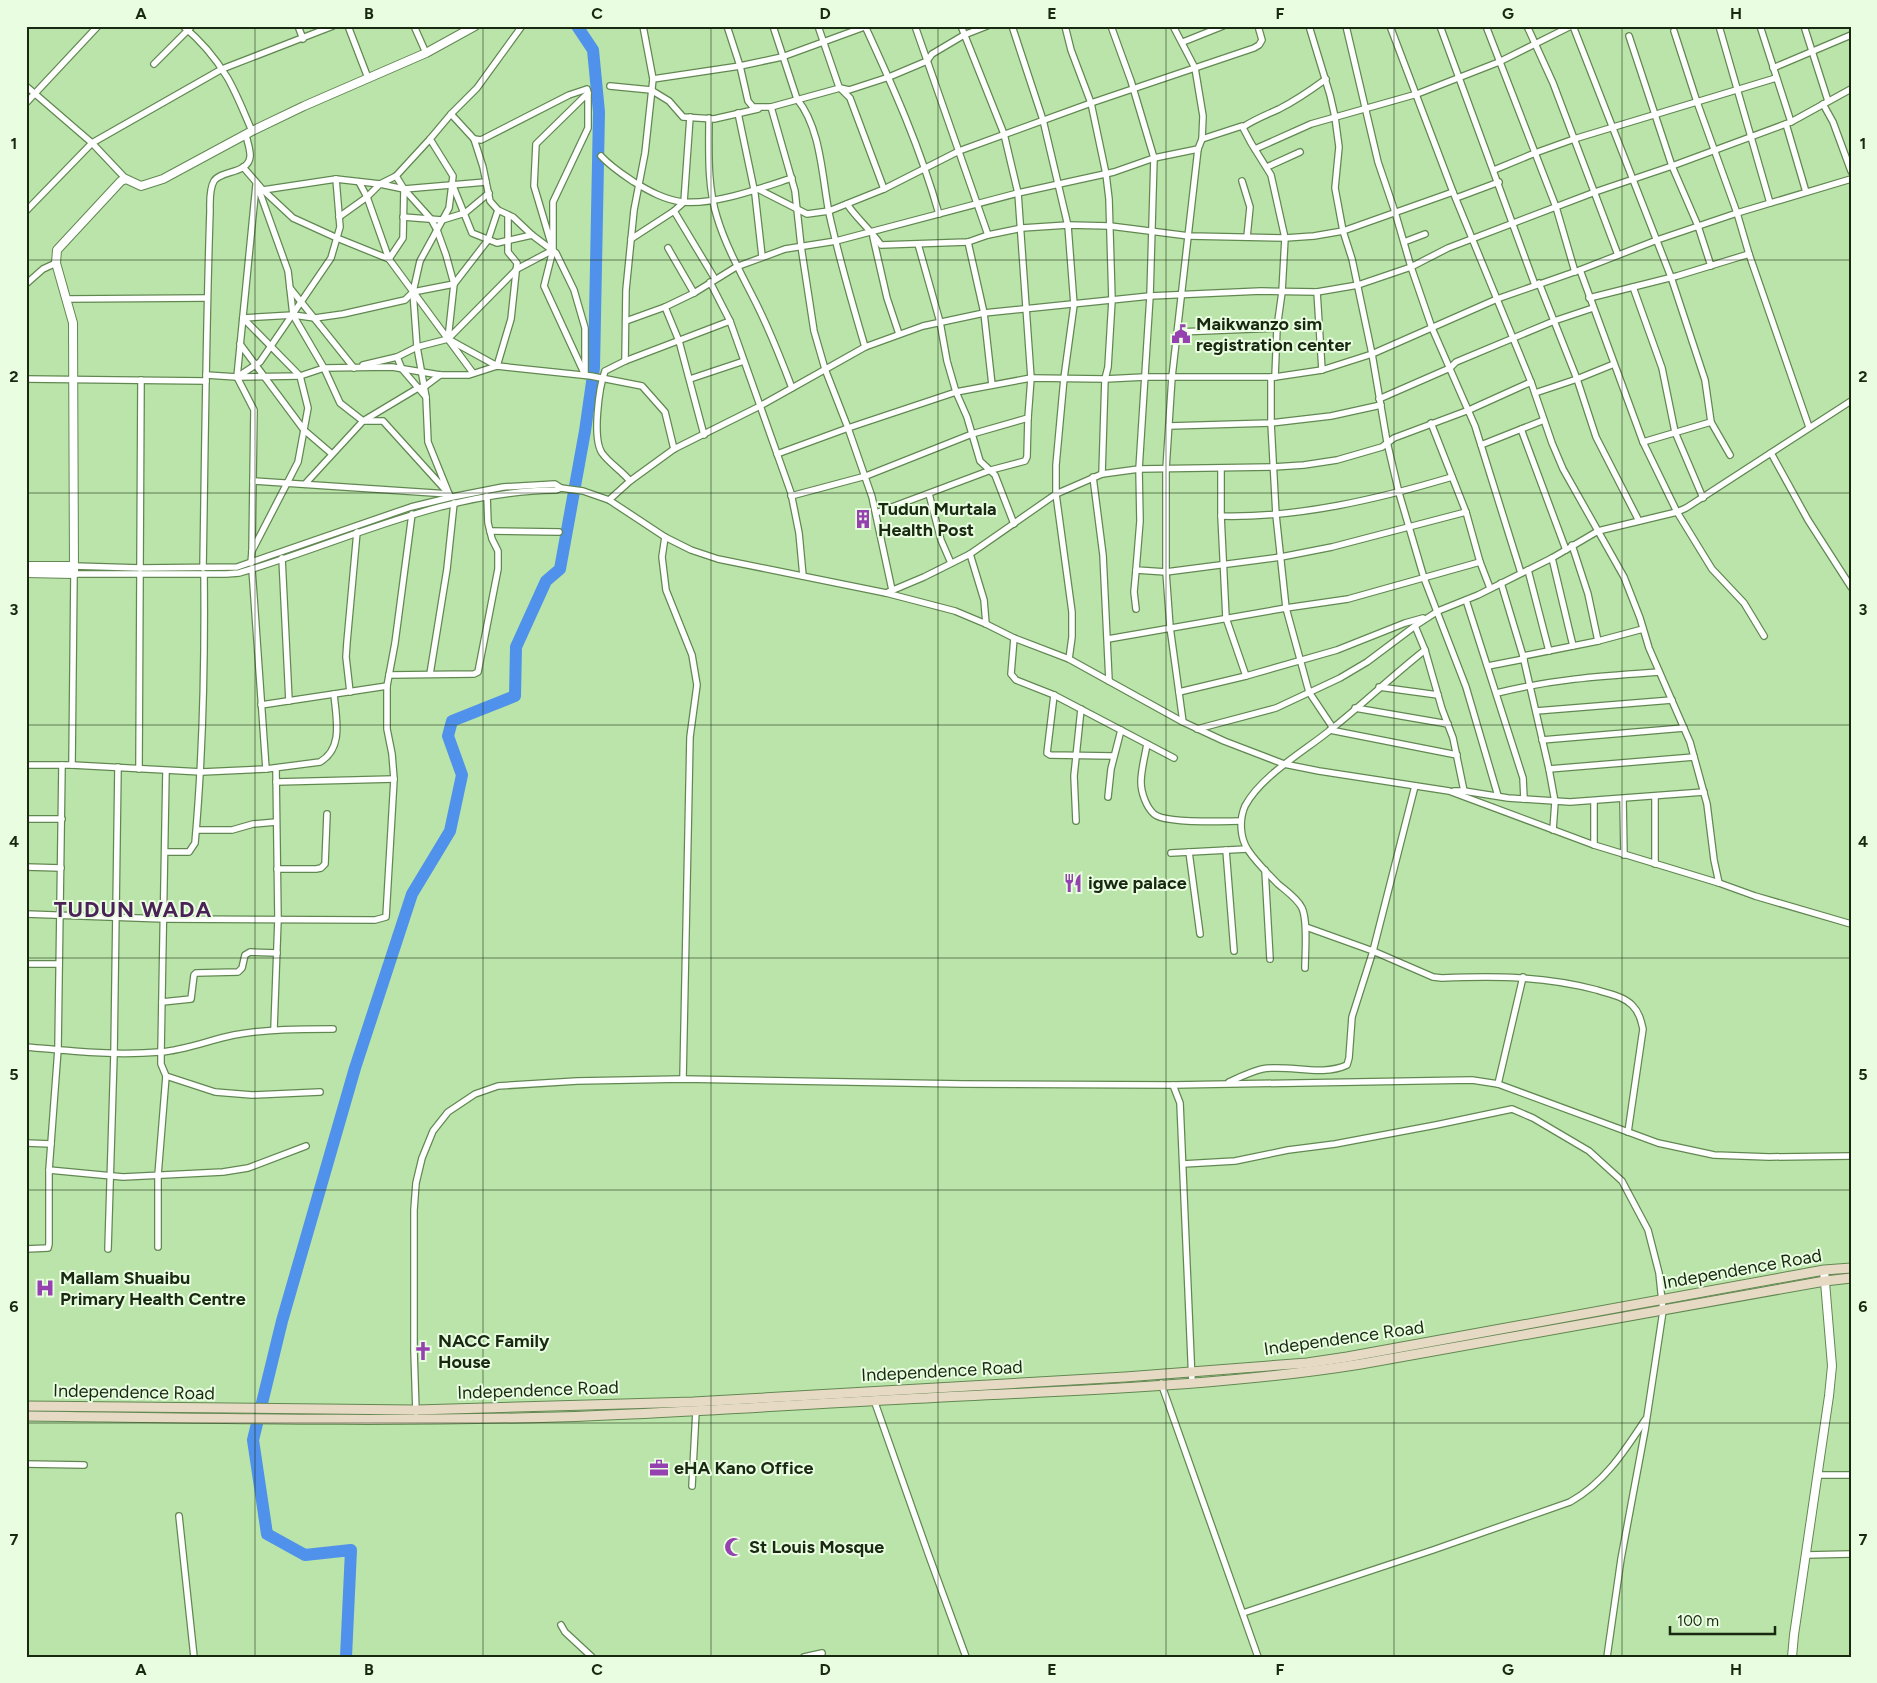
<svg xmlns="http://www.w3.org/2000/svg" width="1877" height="1683" font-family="Figtree,sans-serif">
<rect width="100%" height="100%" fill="#bae4a9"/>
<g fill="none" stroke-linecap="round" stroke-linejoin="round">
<polyline stroke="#4f91eb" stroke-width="12" points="346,1657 351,1550 305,1555 267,1534 253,1440 282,1321 355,1068 412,894 450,831 462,775 448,736 452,721 515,696 516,647 546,581 560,569 585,431 594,368 599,112 593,50 577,26"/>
<g stroke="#628852" stroke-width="8">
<g id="minor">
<path d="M183 26C200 40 216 59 227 77 237 94 244 113 252 131"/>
<polyline points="298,26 303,39"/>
<polyline points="348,26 368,78"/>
<polyline points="414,26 426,53"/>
<polyline points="727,26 740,66 748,101 753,107 771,107 840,88 849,90 889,77 927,61 932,54 964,35 987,26"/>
<path d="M773 26 797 99C821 128 822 177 829 213 839 258 852 303 865 347"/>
<polyline points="818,26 839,87 850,98 884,189"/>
<path d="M865 26C894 89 920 147 939 214"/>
<polyline points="915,26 988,235"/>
<polyline points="1012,26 1043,120 1068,226 1074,305 1064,378 1056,465 1056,494 1072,612 1072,637 1069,659"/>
<polyline points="1065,26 1071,50 1091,103 1106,174 1109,199 1112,300 1108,367 1105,379 1102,474"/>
<polyline points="1111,26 1131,81 1154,158 1150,296 1139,469 1140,521 1136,570 1166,572 1281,557 1332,547 1466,512"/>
<polyline points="1173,26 1195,68 1203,116 1202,139 1198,149 1172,377 1166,469 1166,572 1170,627 1183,722"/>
<polyline points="1309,26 1330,95 1335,117 1339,147 1335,188 1343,231 1352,259 1372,354 1387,442 1399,493 1424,578 1466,687 1498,796"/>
<polyline points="1346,26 1378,162 1395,212 1411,267 1432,328 1475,426 1521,573"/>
<polyline points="1390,26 1453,192 1531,382 1552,443 1563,469 1624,577 1640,618 1649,648 1690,742 1707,804 1714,860 1719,883"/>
<polyline points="1440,26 1535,285"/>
<polyline points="1486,26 1556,207 1575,272"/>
<polyline points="1527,26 1553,83 1618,255"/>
<polyline points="1573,26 1671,277 1705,380 1711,422 1730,455"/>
<polyline points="1719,26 1770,203"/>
<polyline points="1760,26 1791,122"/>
<polyline points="1804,26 1828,101"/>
<polyline points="1674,31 1697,102 1737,213 1749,254 1809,427"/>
<polyline points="1629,36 1672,166 1698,226 1711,266"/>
<polyline points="1183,42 1223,26"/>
<polyline points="154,64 192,26"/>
<polyline points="1773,68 1851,35"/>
<polyline points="653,79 740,66 782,57 867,26"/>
<polyline points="26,86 92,143 126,179"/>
<polyline points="610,86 651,90 669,101 683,117 714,119 758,109"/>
<polyline points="26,103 98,26"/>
<polyline points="1823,104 1833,122 1851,171"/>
<polyline points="771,107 795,191 801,246 814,331 825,369 848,428 872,497 892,590"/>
<polyline points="738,113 755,194 762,256"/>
<polyline points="451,114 477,88 522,26"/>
<path d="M709 118C709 150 707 186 717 217 726 247 742 275 756 303 770 331 781 359 792 388"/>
<polyline points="1786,124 1806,192"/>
<path d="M1243 127C1255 119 1266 115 1279 109 1295 101 1311 90 1326 79"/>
<polyline points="430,139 451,114 474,139 483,167 490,201 498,210 513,217 532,235 556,253 574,290 585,328 585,373"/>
<polyline points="474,139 481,140 569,95 587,89 588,93"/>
<polyline points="1202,139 1242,126 1251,143 1271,175 1285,238 1282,292 1277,328 1275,377"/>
<polyline points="1255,149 1311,124 1417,94 1499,62 1571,26"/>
<path d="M601 156C611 167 622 174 634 182 649 191 665 200 683 202 715 205 761 188 792 178"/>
<polyline points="1267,167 1300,152"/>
<polyline points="1494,170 1535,153 1574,139 1776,78"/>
<polyline points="336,179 380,184 396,176 430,139 453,176 449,208 420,261 413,292 417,347 426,397"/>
<polyline points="1242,181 1250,207 1247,237"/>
<polyline points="256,182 288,271 293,315 324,368 340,403 363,421 383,421 449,494 428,442 426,397 402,369 397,357 417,347 448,339 497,366 511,319 517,263 508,252 508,215"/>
<polyline points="359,182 367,197 389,259 403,238 404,189 396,176"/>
<polyline points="453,186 472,233 497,243 532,235"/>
<polyline points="404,189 431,219 437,230 446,255 454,284 448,339 517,269 553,250 534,186 536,144 588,93 588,128 553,202 553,250 544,286 585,375"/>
<polyline points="758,189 807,214 829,211 884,189 959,151 1091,103 1254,48 1259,45 1262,40 1258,26"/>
<polyline points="263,190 293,218 337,238 389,259 473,373"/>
<polyline points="1456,198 1499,182"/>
<path d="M847 204C857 219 871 230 881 245L968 242 988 235 1022 228 1068 225 1110 226 1189 236 1285 238 1314 236 1343 231 1453 192"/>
<polyline points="26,211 92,143 222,69 333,26"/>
<polyline points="674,211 715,279"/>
<polyline points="339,217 367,197 380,184 404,189 486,182"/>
<polyline points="403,217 442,220 465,213 489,193"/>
<polyline points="873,237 887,298 899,334"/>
<polyline points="631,239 674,211 684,202 690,117"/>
<polyline points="968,242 984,313 992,385"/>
<polyline points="1404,242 1425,234"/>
<polyline points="918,244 940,322 947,361 956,392 967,417 980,461 995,475 1014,524"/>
<polyline points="668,248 694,293"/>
<polyline points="1580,270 1643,442 1677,512 1712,569 1744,603 1764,636"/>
<polyline points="710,282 730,321 791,493 799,533 803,576"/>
<polyline points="1539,283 1577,379 1596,437 1639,521"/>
<polyline points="26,284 43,269 56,263"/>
<polyline points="1633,287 1662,368 1675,432 1703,498"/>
<polyline points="290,288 354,368"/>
<polyline points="1317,292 1322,370"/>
<polyline points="1589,298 1677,276 1749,254"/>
<polyline points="67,299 207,298"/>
<polyline points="665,307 679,341 704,435"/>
<polyline points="243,318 293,315 315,318 343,314 405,300 413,292 454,284 488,240 498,210"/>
<polyline points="243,318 300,376 308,408 298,462 252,551"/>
<polyline points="626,321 665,307 694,293 736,267 785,249 836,241 1018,193 1114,172 1154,158 1198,149"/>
<polyline points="1178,332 1277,328"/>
<polyline points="240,344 304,430 332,454"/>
<polyline points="625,361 626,290 634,210 645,153 653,79 643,26"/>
<polyline points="363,365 397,357"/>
<polyline points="206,375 237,377 254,410 252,551 251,563"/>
<polyline points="237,377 300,376 324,368 392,367 440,375 469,375 497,366 591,376 642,386 665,412 674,449"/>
<polyline points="237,377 260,362 331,258 340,227 336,179 263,190 243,167"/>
<polyline points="237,377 256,185"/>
<polyline points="1271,377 1271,423 1276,515 1286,608 1309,692 1333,728"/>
<polyline points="26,379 206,381"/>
<polyline points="690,379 744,361"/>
<polyline points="1535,393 1577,379 1614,364"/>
<polyline points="1379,399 1450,368 1456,362 1554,321 1593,308"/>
<polyline points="1431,423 1466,512 1480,562 1490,588"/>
<polyline points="1169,426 1271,423 1331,416 1381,405"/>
<polyline points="1521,429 1566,550"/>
<polyline points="1643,442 1711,422"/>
<polyline points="1481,445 1544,420"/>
<polyline points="1771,453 1808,520 1851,587"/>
<polyline points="777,454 848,428 956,392 1031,378 1105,379 1145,377 1275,377 1322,370 1372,354 1497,299 1580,270 1657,240 1737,213 1851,179"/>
<path d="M1221 468V516C1299 518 1378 499 1452 477"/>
<polyline points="1093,477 1103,555 1109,681"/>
<polyline points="253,481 449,494"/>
<path d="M630 481C622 471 609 463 602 453 592 438 599 387 605 371L625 361 730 321"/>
<polyline points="305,484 363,421 418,388 424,387 440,375"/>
<polyline points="929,494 941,540 951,563"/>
<polyline points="791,496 866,476 972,434 1028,418"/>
<polyline points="609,500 630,481 674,449 760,406 865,347 923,326 984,313 1150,296 1261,291 1317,292 1358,285 1411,267 1448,248 1595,192 1672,166 1791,122 1851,89"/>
<polyline points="876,513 991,470 1025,461 1027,457 1028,418 1031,378 1018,193 1004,134 961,26"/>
<polyline points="1221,516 1226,618 1246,676"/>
<polyline points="490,531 559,532"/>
<polyline points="665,537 662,557 666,590 692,655 697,685 690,737 683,1079"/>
<polyline points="1572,545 1588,594 1598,641"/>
<polyline points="970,554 984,600 986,624"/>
<polyline points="282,558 289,701"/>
<polyline points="1552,558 1573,646"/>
<polyline points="74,566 140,568 237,567 411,507 452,497 503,487 555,484 561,488 583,491 609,500 665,537 691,550 718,559 886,593 955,611 986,624 1014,638 1069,659 1183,722 1224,741 1284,764 1319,771 1449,791 1594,845 1719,883 1755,896 1851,924"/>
<polyline points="140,568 141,380"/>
<path d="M203 568C205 449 206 330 210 211 210 203 209 189 214 181 221 170 248 174 250 157 251 151 247 141 246 135"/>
<polyline points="252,569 266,769"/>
<polyline points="1136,570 1134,592 1136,609"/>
<polyline points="1528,570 1549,651"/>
<polyline points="1501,583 1523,656 1549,769 1555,802 1553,830"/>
<polyline points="886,593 924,577 970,554 1056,494 1102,474 1139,469 1273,467 1304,465 1337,460 1382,447 1394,438 1469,410 1531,382"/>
<polyline points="1466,600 1523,778 1524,799"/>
<polyline points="1415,626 1425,650 1442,709 1453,738 1464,791"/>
<polyline points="1014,638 1011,674 1016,680 1054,695 1174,758"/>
<polyline points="1108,639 1286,608 1348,599 1480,562"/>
<polyline points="1523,656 1598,641 1643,629"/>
<polyline points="1488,666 1524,659"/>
<polyline points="430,674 447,569 454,503"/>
<polyline points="389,675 474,674 478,672 498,569 498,551 492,539 488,523 487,496"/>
<polyline points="1379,687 1438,695"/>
<polyline points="350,692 346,657 347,642 357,532"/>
<polyline points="1179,692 1246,676 1337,650 1405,623 1423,618"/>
<path d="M1497 693C1553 679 1602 676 1659 672"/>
<polyline points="1054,695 1047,753 1050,755 1113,756"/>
<polyline points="261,705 387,686"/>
<polyline points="1355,708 1448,724"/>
<polyline points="1536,711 1672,700"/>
<polyline points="1197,729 1276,708 1340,678 1367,662 1415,626 1438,611 1478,595 1552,558 1598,531 1677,512 1686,508 1851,401"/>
<polyline points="1330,730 1457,755"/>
<polyline points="1542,740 1684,728"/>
<path d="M1147 744C1145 756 1141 770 1141 782 1141 792 1146 807 1154 814 1165 824 1224 821 1241 821"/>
<path d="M26 765H72L202 772 266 769 320 762C344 748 336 718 334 694"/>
<path d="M72 765 74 574H226L239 573C344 542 444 491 556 490L561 488"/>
<polyline points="139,769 140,574"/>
<polyline points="1549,769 1694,757"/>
<polyline points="276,782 394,779"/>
<polyline points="1454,791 1464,791 1508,798 1570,802 1704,792"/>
<polyline points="1108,797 1111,769 1121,730"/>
<polyline points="1623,799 1624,855"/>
<polyline points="26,819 62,819"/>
<polyline points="1076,821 1074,776 1081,709"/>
<polyline points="197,830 232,830 253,824 276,822"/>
<polyline points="1594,845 1594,801"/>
<polyline points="1226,850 1234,951"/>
<path d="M165 852H189L195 843C203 753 205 665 204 574"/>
<polyline points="1189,852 1200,934"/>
<polyline points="1171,853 1247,849"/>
<polyline points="1655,864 1655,796"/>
<polyline points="26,867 61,868"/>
<polyline points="277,869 316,869 321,868 325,864 327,814"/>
<polyline points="1265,870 1270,959"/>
<polyline points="26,914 164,919 375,920 386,917 394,779 392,754 387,729 387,686 395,643 412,514"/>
<path d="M1306 927 1373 951 1433 977 1442 978C1497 976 1544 976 1597 990 1609 994 1623 996 1632 1005 1639 1012 1641 1020 1643 1029L1628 1132"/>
<polyline points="26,964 59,964"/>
<path d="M1305 968C1305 953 1308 921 1302 908 1297 898 1286 891 1278 884 1268 874 1256 862 1248 850 1240 838 1239 820 1245 806 1261 776 1303 752 1329 731 1362 705 1392 676 1425 650"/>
<polyline points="162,1002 191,999 194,975 196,973 238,972 242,968 245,955 250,952 277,953"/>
<polyline points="274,1029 278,919 276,769"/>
<path d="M26 1047C71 1051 115 1056 160 1052 186 1050 209 1040 234 1035 267 1029 300 1029 333 1029"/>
<polyline points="166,1076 215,1092 252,1095 320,1092"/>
<path d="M1229 1082C1240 1077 1250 1072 1262 1069 1289 1064 1321 1077 1347 1065L1349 1058 1352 1017 1373 951 1415 786"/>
<polyline points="1498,1084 1523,977"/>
<polyline points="1173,1085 1180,1103 1192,1382"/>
<polyline points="26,1143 51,1144"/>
<polyline points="1183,1164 1235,1161 1288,1150 1335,1144 1436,1125 1512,1109 1533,1118 1589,1151 1622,1181 1648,1230 1659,1273 1663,1311 1645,1430 1621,1559 1607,1657"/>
<polyline points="49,1170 123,1177 223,1172 248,1168 306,1146"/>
<polyline points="158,1247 158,1175 166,1076 161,1064 161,1052 166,771"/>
<polyline points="26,1249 48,1248 49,1244 49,1170 58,1049 62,765"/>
<polyline points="108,1249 114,1054 118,767"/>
<polyline points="1161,1383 1258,1657"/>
<polyline points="874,1400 929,1556 966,1657"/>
<polyline points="416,1412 414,1351 414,1210 416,1183 422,1158 433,1131 448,1112 475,1094 498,1086 577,1081 683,1079 963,1084 1173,1085 1472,1080 1498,1084 1658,1143 1714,1155 1769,1157 1851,1156"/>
<polyline points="26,1464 84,1465"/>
<polyline points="1818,1475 1851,1475"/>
<polyline points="692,1486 696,1411"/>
<polyline points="179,1516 194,1657"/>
<polyline points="1806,1555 1851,1554"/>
<path d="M1243 1613 1433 1550 1570 1502C1604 1483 1624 1452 1645 1420"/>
<polyline points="561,1625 565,1632 592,1657"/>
<polyline points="804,1657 822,1653"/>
</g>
</g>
<g stroke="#628852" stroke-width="10">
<g id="tertiary">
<polyline points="26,566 74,566"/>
<polyline points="26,573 74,574 73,323 56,263 57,250 121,181 126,179 141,186 163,179 252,131 304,106 426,53 475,26"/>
<polyline points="1792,1657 1794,1635 1829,1396 1832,1366 1824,1270"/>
</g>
</g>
<g stroke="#628852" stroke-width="11">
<g id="secondary">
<polyline points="26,1406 416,1410 693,1402 1125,1377 1307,1363 1347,1357 1824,1270 1851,1268"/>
<path d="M26 1416C203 1418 380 1422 557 1417 680 1413 803 1404 926 1398 1070 1390 1217 1387 1361 1364L1825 1281 1851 1278"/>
</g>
</g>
<use href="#minor" stroke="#fff" stroke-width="5.5"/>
<use href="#tertiary" stroke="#fff" stroke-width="8"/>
<use href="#secondary" stroke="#e7dac5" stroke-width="9"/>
</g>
<path fill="none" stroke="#182811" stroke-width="1" stroke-opacity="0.55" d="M255 26V1657M483 26V1657M711 26V1657M938 26V1657M1166 26V1657M1394 26V1657M1622 26V1657M26 260H1851M26 493H1851M26 725H1851M26 958H1851M26 1190H1851M26 1423H1851"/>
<defs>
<g id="civic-bare" transform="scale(1.5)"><path d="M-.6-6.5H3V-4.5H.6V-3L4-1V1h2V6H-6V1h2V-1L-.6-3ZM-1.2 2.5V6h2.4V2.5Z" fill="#9542b0" stroke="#e9fee0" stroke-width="2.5" paint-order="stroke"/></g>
<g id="building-bare" transform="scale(1.5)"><path d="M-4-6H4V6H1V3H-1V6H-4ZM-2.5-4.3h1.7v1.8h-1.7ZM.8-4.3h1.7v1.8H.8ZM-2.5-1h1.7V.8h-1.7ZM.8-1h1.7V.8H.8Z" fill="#9542b0" stroke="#e9fee0" stroke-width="2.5" paint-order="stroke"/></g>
<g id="restaurant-bare" transform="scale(1.5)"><path d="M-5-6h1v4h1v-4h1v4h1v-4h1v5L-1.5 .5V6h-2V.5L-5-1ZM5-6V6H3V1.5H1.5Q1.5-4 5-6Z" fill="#9542b0" stroke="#e9fee0" stroke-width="2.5" paint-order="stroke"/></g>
<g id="hospital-bare" transform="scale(1.5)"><path d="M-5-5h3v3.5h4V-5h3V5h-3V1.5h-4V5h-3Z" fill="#9542b0" stroke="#e9fee0" stroke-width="2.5" paint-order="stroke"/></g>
<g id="church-bare" transform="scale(1.5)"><path d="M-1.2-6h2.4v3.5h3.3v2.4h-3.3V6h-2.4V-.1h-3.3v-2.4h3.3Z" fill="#9542b0" stroke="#e9fee0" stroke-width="2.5" paint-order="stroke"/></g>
<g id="office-bare" transform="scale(1.5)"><path d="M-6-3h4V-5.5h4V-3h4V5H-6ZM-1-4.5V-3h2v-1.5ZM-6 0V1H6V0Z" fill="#9542b0" stroke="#e9fee0" stroke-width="2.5" paint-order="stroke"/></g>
<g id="mosque-bare" transform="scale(1.5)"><path d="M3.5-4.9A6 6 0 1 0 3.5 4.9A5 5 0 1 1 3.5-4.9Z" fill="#9542b0" stroke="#e9fee0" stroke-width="2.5" paint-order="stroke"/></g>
</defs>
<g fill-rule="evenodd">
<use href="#civic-bare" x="1181" y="334"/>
<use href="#building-bare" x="863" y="519"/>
<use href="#restaurant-bare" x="1073" y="883"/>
<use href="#hospital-bare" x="45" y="1288"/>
<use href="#church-bare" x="423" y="1351"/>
<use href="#office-bare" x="659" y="1468"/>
<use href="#mosque-bare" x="734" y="1547"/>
</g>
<g text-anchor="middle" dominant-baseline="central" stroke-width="4" stroke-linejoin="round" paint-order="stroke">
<g font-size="18" font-weight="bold" fill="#182811" stroke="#e9fee0" text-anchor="start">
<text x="1196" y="324">Maikwanzo sim<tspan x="1196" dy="21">registration center</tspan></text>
<text x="878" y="509">Tudun Murtala<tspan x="878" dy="21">Health Post</tspan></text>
<text x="1088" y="883">igwe palace</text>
<text x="60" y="1278">Mallam Shuaibu<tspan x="60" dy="21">Primary Health Centre</tspan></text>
<text x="438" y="1341">NACC Family<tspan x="438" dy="21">House</tspan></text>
<text x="674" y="1468">eHA Kano Office</text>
<text x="749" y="1547">St Louis Mosque</text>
</g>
<g font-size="18" fill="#182811" stroke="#e9fee0">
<text transform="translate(1742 1269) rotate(-10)">Independence Road</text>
<text transform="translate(1344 1338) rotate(-8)">Independence Road</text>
<text transform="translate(942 1371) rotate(-3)">Independence Road</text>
<text transform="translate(538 1390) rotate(-2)">Independence Road</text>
<text transform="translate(134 1392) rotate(1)">Independence Road</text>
</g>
<g font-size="22" font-weight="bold" letter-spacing="1" fill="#4a2257" stroke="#e9fee0">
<text x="133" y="909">TUDUN WADA</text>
</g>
</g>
<rect width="1877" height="1683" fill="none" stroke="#e9fee0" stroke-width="55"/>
<path d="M1670 1626v8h105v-8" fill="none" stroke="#182811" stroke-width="2.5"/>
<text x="1677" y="1626" font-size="15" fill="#182811" stroke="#e9fee0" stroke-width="4" paint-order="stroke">100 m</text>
<rect x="28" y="28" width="1822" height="1628" fill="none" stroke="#182811" stroke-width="2"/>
<g font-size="16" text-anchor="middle" font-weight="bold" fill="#182811">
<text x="141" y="19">A</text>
<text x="369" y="19">B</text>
<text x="597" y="19">C</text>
<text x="825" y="19">D</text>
<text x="1052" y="19">E</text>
<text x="1280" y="19">F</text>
<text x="1508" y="19">G</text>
<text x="1736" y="19">H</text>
<text x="14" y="149">1</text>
<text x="1863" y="149">1</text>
<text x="14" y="382">2</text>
<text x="1863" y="382">2</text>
<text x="14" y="615">3</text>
<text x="1863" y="615">3</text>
<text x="14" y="847">4</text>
<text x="1863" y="847">4</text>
<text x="14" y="1080">5</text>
<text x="1863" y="1080">5</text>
<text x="14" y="1312">6</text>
<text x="1863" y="1312">6</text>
<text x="14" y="1545">7</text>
<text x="1863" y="1545">7</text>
<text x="141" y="1675">A</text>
<text x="369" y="1675">B</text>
<text x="597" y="1675">C</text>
<text x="825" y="1675">D</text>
<text x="1052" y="1675">E</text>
<text x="1280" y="1675">F</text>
<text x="1508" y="1675">G</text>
<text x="1736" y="1675">H</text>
</g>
</svg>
